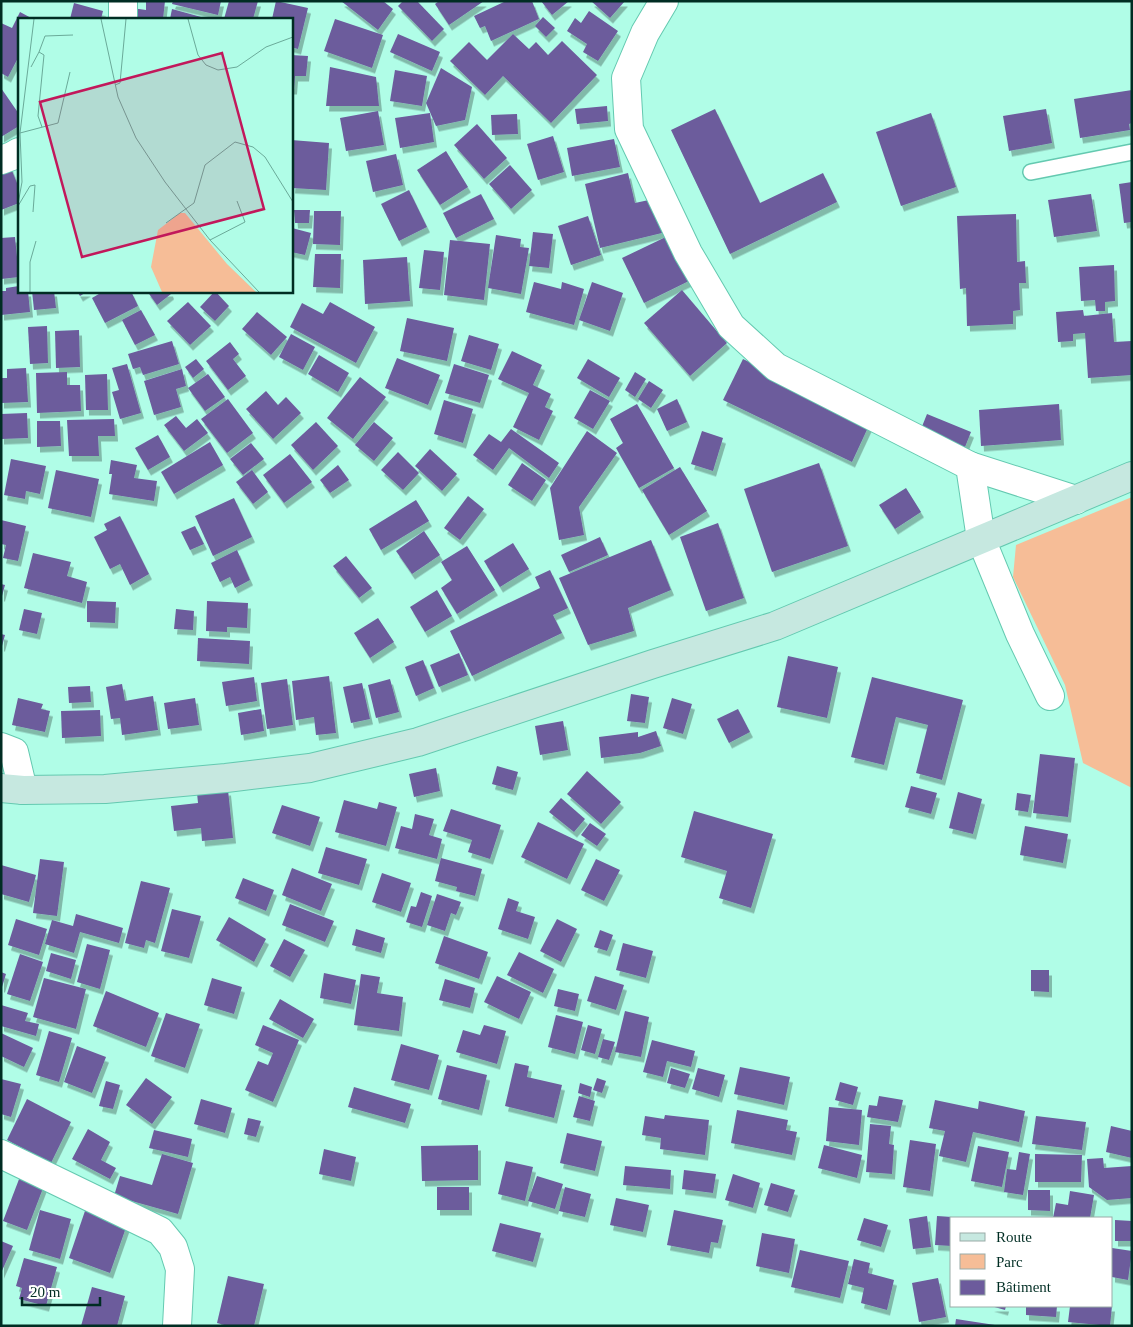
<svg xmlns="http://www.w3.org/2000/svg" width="1133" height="1327" font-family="'Times New Roman',serif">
<defs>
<filter id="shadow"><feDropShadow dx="3" dy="5.5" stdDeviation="0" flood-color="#0004"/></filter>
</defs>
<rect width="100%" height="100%" fill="#b0fde7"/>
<polygon fill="#f6bd97" points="1132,497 1132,788 1083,763 1065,685 1013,577 1016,545"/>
<g fill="#6c5b9c" filter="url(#shadow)">
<polygon points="146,1 165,1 163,19 131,19 132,8 146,10"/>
<polygon points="173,1 221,1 218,15 172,4"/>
<polygon points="229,1 258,1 253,19 224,19"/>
<polygon points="276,1 308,8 298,49 291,47 291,19 272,19"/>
<polygon points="341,1 383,1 393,9 378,30"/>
<polygon points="403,1 417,1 444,29 432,41 398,6"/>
<polygon points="439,1 484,1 449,25 435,4"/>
<polygon points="506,1 532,1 539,19 491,41 485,26 480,28 474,16"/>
<polygon points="541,1 569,1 552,15"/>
<polygon points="591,1 625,1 610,18"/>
<polygon points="74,3 103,11 101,19 70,19"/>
<polygon points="172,9 205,18 205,19 170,19"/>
<polygon points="589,11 618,31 598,61 583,52 587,44 567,31 575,18 581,23"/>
<polygon points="20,12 33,19 19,19 19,56 8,77 1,73 1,23 12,28"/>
<polygon points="543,17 555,28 546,37 535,26"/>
<polygon points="335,19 383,35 372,68 324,51"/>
<polygon points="398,34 440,52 432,71 390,52"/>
<polygon points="513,34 529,49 536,42 548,55 562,41 597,75 551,123 503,76 485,95 450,61 469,42 487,60"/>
<polygon points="291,55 308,56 306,76 295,76 294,89 291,89"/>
<polygon points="330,67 376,77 379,106 326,106"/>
<polygon points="441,68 472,87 465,120 436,126 426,103"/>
<polygon points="395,70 427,76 422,106 390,101"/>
<polygon points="1,88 19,114 19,126 1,137"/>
<polygon points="1132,90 1132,123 1129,124 1130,130 1080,138 1074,99"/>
<polygon points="607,106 608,121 577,124 575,109"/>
<polygon points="715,109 760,203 823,173 837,202 730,254 671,130"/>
<polygon points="1046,109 1052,143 1009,151 1003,116"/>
<polygon points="378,111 384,145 346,151 340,118"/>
<polygon points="430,113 434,142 400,148 395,118"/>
<polygon points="931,113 956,187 901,206 876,132"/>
<polygon points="517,114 518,134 492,135 491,115"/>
<polygon points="477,124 507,158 484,179 454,145"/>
<polygon points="553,136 564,172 538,180 527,144"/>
<polygon points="614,139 620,167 572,176 567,148"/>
<polygon points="291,140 329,143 326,190 292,188 294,161 291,161"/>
<polygon points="446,151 468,187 440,205 417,170"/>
<polygon points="396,154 403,185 373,192 366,161"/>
<polygon points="8,161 19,188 19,203 1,210 1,164"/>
<polygon points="510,165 532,190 511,209 489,184"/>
<polygon points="628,173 635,203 658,198 666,232 600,248 585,184"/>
<polygon points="1132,182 1132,222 1124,223 1119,184"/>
<polygon points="409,190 427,227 399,241 381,204"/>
<polygon points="481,194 494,219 456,238 443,213"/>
<polygon points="1091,194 1097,231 1054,237 1048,200"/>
<polygon points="294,210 310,210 309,223 295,223"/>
<polygon points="314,211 341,211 340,245 313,244"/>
<polygon points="1016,214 1017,262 1025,261 1026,283 1019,283 1020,310 1013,311 1013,324 967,326 966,288 960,289 957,216"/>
<polygon points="588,216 601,255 571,265 558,226"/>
<polygon points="292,228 311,233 305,255 291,252"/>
<polygon points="533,232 553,234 549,268 529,266"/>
<polygon points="496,235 521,239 520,247 529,248 521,294 488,288"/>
<polygon points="670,235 693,279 644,303 622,258"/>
<polygon points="15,237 19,277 1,279 1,238"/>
<polygon points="450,240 490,244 484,300 444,295"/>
<polygon points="424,250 444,252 440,290 419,288"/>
<polygon points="315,254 341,254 340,288 313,287"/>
<polygon points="407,257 410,301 365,304 363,260"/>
<polygon points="1114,265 1115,301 1105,302 1105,311 1096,311 1095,300 1081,301 1079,267"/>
<polygon points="534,282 561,289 562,282 584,289 574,325 526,312"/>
<polygon points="592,282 623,293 610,331 579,320"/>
<polygon points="19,286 19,291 28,291 30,312 1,315 1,291 6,291 6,288"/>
<polygon points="682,290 727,343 690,376 644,323"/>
<polygon points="32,291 54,291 56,308 34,310"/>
<polygon points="77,291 88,291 80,296"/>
<polygon points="104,291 131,291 138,306 105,323 92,298"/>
<polygon points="147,291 170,291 171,294 157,305"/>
<polygon points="215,291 229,306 215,321 200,307"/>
<polygon points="188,302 211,326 190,345 167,321"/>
<polygon points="330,302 375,327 356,363 290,327 302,303 323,314"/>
<polygon points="141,310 155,335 135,345 122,320"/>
<polygon points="1083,310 1084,316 1112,313 1114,342 1132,341 1132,375 1088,378 1085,333 1073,334 1073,341 1058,342 1056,312"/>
<polygon points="257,312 287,337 271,355 242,329"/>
<polygon points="407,318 454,328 447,361 400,351"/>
<polygon points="47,326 48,363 30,364 28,327"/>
<polygon points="79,330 80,367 56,368 55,331"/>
<polygon points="291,334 315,347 303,370 279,357"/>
<polygon points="469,335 499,344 491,370 461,361"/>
<polygon points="172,341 179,364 143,375 140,367 133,369 128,354"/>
<polygon points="230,342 239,354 233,359 246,376 228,390 206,361"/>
<polygon points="512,351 542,365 533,385 551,394 545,407 553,411 539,440 513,427 529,393 498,379"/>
<polygon points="319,355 349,373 338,392 308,374"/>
<polygon points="397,358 440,375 428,405 385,388"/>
<polygon points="196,359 204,369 193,378 185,367"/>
<polygon points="588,359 620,378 609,397 577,378"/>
<polygon points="743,359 871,421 852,462 723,400"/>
<polygon points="127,364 141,413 120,419 112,392 119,390 112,368"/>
<polygon points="454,364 489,375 480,403 445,393"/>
<polygon points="26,368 28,402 1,403 1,378 7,378 7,369"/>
<polygon points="182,369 186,386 176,389 181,407 154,415 144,381"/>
<polygon points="67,372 67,385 80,385 81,411 37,413 36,373"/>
<polygon points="635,372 646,379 635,397 625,390"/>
<polygon points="107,374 108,410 86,410 85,375"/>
<polygon points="208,374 225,397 205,411 188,388"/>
<polygon points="360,377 386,397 353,439 327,418"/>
<polygon points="649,381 663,390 651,408 638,399"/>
<polygon points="590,390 610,401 593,429 574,418"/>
<polygon points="266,391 278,405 286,397 301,413 273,439 246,409"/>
<polygon points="228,399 253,433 227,453 201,419"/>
<polygon points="677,399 687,422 667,431 657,409"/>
<polygon points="444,400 473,409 463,443 434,434"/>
<polygon points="637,404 674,468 639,488 616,448 623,443 610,419"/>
<polygon points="1059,404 1061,440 981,446 979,410"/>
<polygon points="27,413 28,438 1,439 1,414"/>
<polygon points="927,414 971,432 965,447 921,429"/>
<polygon points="176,416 186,428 197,419 208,433 184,451 164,425"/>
<polygon points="114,419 115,436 98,436 99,456 69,456 67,420"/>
<polygon points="37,421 60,421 61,446 37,447"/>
<polygon points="316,422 338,446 313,470 291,445"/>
<polygon points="374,422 393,438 374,461 355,445"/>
<polygon points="511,429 559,463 549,478 509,448 493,470 473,455 489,434 501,442"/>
<polygon points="587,431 617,453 579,507 584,535 559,540 550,488"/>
<polygon points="702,431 723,438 713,471 691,464"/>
<polygon points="158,435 170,457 148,470 135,448"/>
<polygon points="210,442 223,465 174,494 161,472"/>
<polygon points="251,443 264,459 243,475 230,459"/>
<polygon points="430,449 457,474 442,491 415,466"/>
<polygon points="398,452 419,473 403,490 381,470"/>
<polygon points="290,454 312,482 284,503 263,475"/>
<polygon points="11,459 46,466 40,494 26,491 25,499 4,495"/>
<polygon points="111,460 137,465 134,478 157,481 154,501 109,494 112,474 109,474"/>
<polygon points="522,463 546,480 532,501 508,485"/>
<polygon points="819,463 848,546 772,572 744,489"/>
<polygon points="338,465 349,480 330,493 320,480"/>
<polygon points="680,467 707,511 669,535 642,490"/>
<polygon points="56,470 99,479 91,517 48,508"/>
<polygon points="252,470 268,492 253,504 236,482"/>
<polygon points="906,488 921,512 895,529 879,505"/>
<polygon points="468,496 484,509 460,540 444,528"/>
<polygon points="234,498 252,537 213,556 195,516"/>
<polygon points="416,500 429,521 381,550 369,529"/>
<polygon points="120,516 149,574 130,585 120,564 110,569 94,537 107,530 104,524"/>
<polygon points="1,520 26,526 18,561 3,558 6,545 1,544"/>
<polygon points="718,523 744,598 706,611 680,537"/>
<polygon points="195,526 204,544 190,550 181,532"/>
<polygon points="424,531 440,555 412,574 396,551"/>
<polygon points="600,537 608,555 569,572 561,555"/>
<polygon points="651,540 671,590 628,608 634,631 588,645 559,578"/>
<polygon points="513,543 529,569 500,587 484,561"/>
<polygon points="467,546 495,590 457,614 441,588 452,580 441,562"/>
<polygon points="237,550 250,580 235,588 230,577 220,582 211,563"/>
<polygon points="33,553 71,562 67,576 87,582 82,603 24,588"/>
<polygon points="346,556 372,588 359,598 333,566"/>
<polygon points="550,570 568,608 553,615 562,633 472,676 450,631 540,588 535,577"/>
<polygon points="1,584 5,585 2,596 1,596"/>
<polygon points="437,590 452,616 425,632 410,607"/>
<polygon points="87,601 116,602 115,623 87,622"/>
<polygon points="207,601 248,603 247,628 227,627 227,632 206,631"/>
<polygon points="24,609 42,613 37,634 19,630"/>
<polygon points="176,609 194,611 193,630 174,629"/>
<polygon points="378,618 394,642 370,658 354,633"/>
<polygon points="1,634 5,635 2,646 1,646"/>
<polygon points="198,638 250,641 249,664 197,661"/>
<polygon points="459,653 468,675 439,687 430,665"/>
<polygon points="788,656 838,667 827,718 777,707"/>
<polygon points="423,660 434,688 416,696 405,667"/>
<polygon points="329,676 336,733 316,735 314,717 296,720 292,681"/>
<polygon points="254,677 257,701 226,706 222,682"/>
<polygon points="872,677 963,700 942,780 916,773 928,725 896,717 884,765 851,757"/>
<polygon points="287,679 293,725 267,729 261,683"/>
<polygon points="390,679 399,712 376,718 368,685"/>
<polygon points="362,683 370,719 351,723 343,687"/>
<polygon points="122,684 125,701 153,696 158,730 122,735 120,718 111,719 106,687"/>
<polygon points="90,686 91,702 69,703 68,687"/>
<polygon points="631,694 649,697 645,723 627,721"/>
<polygon points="18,698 43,704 41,709 50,711 45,732 12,725"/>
<polygon points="195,698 199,725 168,729 164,703"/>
<polygon points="672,698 692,704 683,734 663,728"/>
<polygon points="261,709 264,731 241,735 238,713"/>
<polygon points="738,709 750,732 729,743 717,719"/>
<polygon points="100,710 101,736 62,738 61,711"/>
<polygon points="563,721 568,750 540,755 535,726"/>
<polygon points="656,731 661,746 640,753 601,758 599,737 638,732 638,737"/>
<polygon points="1040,754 1075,758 1068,817 1033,813"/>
<polygon points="497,766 518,772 513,790 492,784"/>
<polygon points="436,768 440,791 414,797 409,774"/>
<polygon points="587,771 621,802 601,824 567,794"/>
<polygon points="911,786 937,793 931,814 905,807"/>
<polygon points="228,790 233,838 202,841 201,828 174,831 171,806 198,803 197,793"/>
<polygon points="958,792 982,799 973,834 949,828"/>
<polygon points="1017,793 1031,795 1028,812 1015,810"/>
<polygon points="561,798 585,819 574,832 549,812"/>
<polygon points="344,800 377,809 379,802 397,807 386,846 335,832"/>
<polygon points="282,805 320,817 310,846 272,833"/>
<polygon points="451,809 501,825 490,859 468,852 472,840 443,831"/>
<polygon points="694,811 773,834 751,908 719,898 727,871 681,857"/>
<polygon points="415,814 434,819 429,835 442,839 437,859 395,848 401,826 412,829"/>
<polygon points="538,822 584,844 567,879 521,857"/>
<polygon points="590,823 606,834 597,846 581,835"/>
<polygon points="1025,826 1068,834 1063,863 1020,855"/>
<polygon points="326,847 367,859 359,885 318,873"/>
<polygon points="441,858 482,869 475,896 456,891 457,887 435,881"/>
<polygon points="40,859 64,862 57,916 33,913"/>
<polygon points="596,859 620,870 604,901 581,890"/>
<polygon points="1,865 36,875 29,902 1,894"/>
<polygon points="292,868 332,884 321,911 282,895"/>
<polygon points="382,873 411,883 401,912 372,902"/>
<polygon points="243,878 274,890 266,911 235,898"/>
<polygon points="141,881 170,888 155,943 146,940 144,948 125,943"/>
<polygon points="421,892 432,896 422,927 406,922 411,906 416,907"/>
<polygon points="437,894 461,902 456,915 451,913 445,931 427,925"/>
<polygon points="508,898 519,902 516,911 535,917 528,939 498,929"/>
<polygon points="290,904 334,921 325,942 282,925"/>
<polygon points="172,909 201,916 189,958 161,951"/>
<polygon points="76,914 123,928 119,943 80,932 74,953 45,944 52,920 73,926"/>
<polygon points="229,917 266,939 254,962 216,940"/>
<polygon points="16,919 47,929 39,955 8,945"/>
<polygon points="557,919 577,929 561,962 540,951"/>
<polygon points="356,929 385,938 381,953 352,945"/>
<polygon points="600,930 613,935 607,951 594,947"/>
<polygon points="444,936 488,952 479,979 435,963"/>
<polygon points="284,939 305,950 290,977 270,966"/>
<polygon points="623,943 653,951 646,978 616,970"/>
<polygon points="87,944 110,950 100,989 77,982"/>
<polygon points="519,952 554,969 543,993 507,975"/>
<polygon points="51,953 76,960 71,979 46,971"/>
<polygon points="20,954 43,962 30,1001 7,994"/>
<polygon points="1031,970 1049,970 1049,992 1031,991"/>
<polygon points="1,972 6,974 2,987 1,987"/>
<polygon points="324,973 356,980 351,1004 320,998"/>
<polygon points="361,974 380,977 377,993 403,997 399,1031 354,1025"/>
<polygon points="497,976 531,992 519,1019 484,1002"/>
<polygon points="595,976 624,985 616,1010 587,1001"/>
<polygon points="44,978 86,989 76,1029 33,1017"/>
<polygon points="212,978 242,987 234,1014 204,1005"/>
<polygon points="445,979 475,988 470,1008 439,1000"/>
<polygon points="558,989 579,994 575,1011 554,1006"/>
<polygon points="106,991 159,1013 146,1047 93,1026"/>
<polygon points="280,999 314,1019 303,1038 269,1019"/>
<polygon points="1,1005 28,1013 25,1021 39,1024 36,1036 1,1026"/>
<polygon points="625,1011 649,1017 641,1057 615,1052"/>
<polygon points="166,1013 200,1024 185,1068 151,1056"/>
<polygon points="556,1015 583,1022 575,1054 548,1047"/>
<polygon points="263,1025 299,1040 273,1102 245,1090 258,1061 268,1065 273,1053 255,1045"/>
<polygon points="484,1025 506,1031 497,1064 456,1052 463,1030 480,1035"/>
<polygon points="588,1025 602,1029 595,1054 581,1050"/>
<polygon points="49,1031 72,1038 59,1082 36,1075"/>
<polygon points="1,1033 33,1048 24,1067 1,1056"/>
<polygon points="603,1039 615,1042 609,1060 598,1057"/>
<polygon points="652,1040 695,1051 691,1067 667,1061 663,1077 643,1072"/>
<polygon points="401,1044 439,1055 429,1090 391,1080"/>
<polygon points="77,1046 106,1057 92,1093 64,1082"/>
<polygon points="515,1063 529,1066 527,1077 562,1085 554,1118 505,1106"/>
<polygon points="447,1065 487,1075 479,1110 438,1099"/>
<polygon points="740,1067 790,1077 784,1105 734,1094"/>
<polygon points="671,1068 690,1074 685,1088 667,1083"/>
<polygon points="698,1068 725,1075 719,1097 692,1089"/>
<polygon points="146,1078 172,1097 152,1124 126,1105"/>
<polygon points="597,1078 606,1081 602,1093 593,1090"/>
<polygon points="1,1079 21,1084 11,1117 1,1114"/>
<polygon points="106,1081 120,1085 113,1109 99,1106"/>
<polygon points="840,1082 858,1087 853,1105 835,1100"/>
<polygon points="580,1083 592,1087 590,1097 578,1093"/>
<polygon points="354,1087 411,1104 405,1123 348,1107"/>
<polygon points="579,1096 595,1101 590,1121 573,1117"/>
<polygon points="879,1096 903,1100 898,1122 867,1117 869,1105 877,1106"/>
<polygon points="27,1099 71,1122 51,1163 7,1140"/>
<polygon points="201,1099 232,1108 225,1133 194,1124"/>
<polygon points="935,1100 978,1109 979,1101 1025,1111 1019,1142 973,1132 966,1162 939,1156 945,1131 929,1128"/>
<polygon points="829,1107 862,1110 859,1145 826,1141"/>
<polygon points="737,1110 788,1120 786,1130 797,1132 792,1155 731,1143"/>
<polygon points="665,1115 709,1120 705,1155 660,1149 661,1138 642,1135 645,1116 664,1119"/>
<polygon points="1036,1116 1086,1122 1082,1150 1032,1144"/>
<polygon points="248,1118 261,1121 256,1137 244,1134"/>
<polygon points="870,1124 891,1126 889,1144 894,1145 892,1174 866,1172"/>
<polygon points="1111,1126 1132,1131 1132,1158 1106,1152"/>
<polygon points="88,1129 110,1142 101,1160 116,1168 110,1179 72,1159"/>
<polygon points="154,1130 192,1139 188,1157 149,1148"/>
<polygon points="567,1133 602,1141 595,1171 560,1163"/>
<polygon points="910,1140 936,1144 930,1191 903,1187"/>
<polygon points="478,1145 478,1180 422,1181 421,1146"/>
<polygon points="824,1145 862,1155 857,1178 818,1168"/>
<polygon points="978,1146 1009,1152 1002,1187 971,1181"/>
<polygon points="324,1149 356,1157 351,1181 319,1174"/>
<polygon points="1019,1152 1030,1154 1023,1195 1004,1192 1007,1169 1016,1170"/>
<polygon points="162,1154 193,1163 178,1214 114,1196 120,1176 152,1185"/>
<polygon points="1035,1154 1082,1155 1081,1182 1035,1182"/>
<polygon points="1103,1158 1104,1168 1132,1166 1132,1198 1107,1200 1089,1187 1087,1159"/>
<polygon points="506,1161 533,1167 525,1201 498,1194"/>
<polygon points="625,1166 671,1170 670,1189 623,1185"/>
<polygon points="684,1170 716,1174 713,1193 682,1189"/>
<polygon points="21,1174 45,1183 27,1230 3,1221"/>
<polygon points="733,1174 760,1183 753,1208 725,1200"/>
<polygon points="537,1176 563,1184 555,1209 528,1201"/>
<polygon points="771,1183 795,1190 788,1212 764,1205"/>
<rect x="437" y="1187" width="32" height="23"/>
<polygon points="565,1187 591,1194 585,1217 559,1211"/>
<polygon points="1028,1190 1050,1190 1050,1211 1028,1210"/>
<polygon points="1070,1191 1094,1195 1090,1218 1053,1218 1056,1203 1068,1205"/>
<polygon points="616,1198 649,1205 643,1232 610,1225"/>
<polygon points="87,1205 129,1219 110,1273 69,1258"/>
<polygon points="40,1210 71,1219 60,1259 29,1250"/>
<polygon points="674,1210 723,1220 718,1243 711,1242 709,1253 667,1245"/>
<polygon points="927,1216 931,1247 913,1249 909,1219"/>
<polygon points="937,1216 952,1217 952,1246 935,1245"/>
<polygon points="864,1218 888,1225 881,1247 857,1240"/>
<polygon points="1115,1220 1132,1221 1132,1241 1115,1241"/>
<polygon points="500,1223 541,1233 533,1262 492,1251"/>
<polygon points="762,1233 795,1239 789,1273 756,1266"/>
<polygon points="1,1241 13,1246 1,1273"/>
<polygon points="1112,1248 1132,1251 1128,1280 1112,1277"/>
<polygon points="800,1250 849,1261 840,1298 791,1287"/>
<polygon points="24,1258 57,1267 46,1306 19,1299 22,1288 16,1286"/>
<polygon points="854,1259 870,1263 868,1273 894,1280 887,1310 861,1303 864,1288 848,1284"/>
<polygon points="228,1276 264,1284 254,1326 228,1326 217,1323"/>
<polygon points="938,1278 946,1317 919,1322 912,1283"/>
<polygon points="92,1287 125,1296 117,1326 81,1326"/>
<polygon points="991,1306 1006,1306 1005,1310"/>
<polygon points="1026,1306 1057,1306 1056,1317 1026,1315"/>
<polygon points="1070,1306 1112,1306 1110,1326 1068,1322"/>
<polygon points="956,1319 995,1325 995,1326 955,1326"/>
</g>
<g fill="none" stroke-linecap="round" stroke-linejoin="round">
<g stroke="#64c9b0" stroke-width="18">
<polyline id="lane" points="1031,172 1132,152"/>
</g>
<g stroke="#64c9b0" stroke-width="30">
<g id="street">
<polyline points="664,1 645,33 626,78 629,129 688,253 731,326 776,367 970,466 981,539 1020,634 1050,696"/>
<polyline points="123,19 123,1"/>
<polyline points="1,160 12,156 19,152"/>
<polyline points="970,466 1076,500"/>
<polyline points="1,747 14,752 23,790"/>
<polyline points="1,1154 160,1231 173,1247 180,1269 177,1326"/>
</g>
</g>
<g stroke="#64c9b0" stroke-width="30">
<polyline id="secondary" points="1,788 23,790 105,789 226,778 310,768 418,742 653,664 775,626 1132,476"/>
</g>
<use href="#lane" stroke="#fff" stroke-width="15"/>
<use href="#street" stroke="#fff" stroke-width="28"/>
<use href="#secondary" stroke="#c6e8e0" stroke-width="28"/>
</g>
<g transform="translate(18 18)">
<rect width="275" height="275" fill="#b0fde7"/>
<path d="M162 195H167L209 246 238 274H144L133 249 140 212Z" fill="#f6bd97"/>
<path fill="none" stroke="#6aaa99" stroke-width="1" d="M83 1 100 79 118 120 147 164 192 222 241 274M170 1 180 37 188 47 200 52 219 49 248 29 275 19M21 34 27 18 55 17M13 49 21 34 26 37 20 98 24 109M97 67 102 65 108 1M2 115 40 105 52 54M0 186 4 164 2 115 16 1M0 188 12 168 17 167 15 194M148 205 176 185 187 147 217 124 235 129 247 139 275 184M192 222 227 204 219 183M12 274V244L18 223"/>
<path fill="#c2185b" fill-opacity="0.15" stroke="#c2185b" stroke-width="2.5" d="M204 35 246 191 64 239 22 84Z"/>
<rect width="275" height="275" fill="none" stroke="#002d23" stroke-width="2.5"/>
</g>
<rect width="1133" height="1327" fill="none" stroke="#002d23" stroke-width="5"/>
<rect x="950" y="1217" width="162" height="90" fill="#ffffff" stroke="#99aba7"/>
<rect x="960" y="1233" width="25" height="8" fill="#c6e8e0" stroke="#99aba7"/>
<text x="996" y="1242" font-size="15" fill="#002d23">Route</text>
<rect x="960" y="1254" width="25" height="15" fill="#f6bd97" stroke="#99aba7"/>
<text x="996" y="1267" font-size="15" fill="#002d23">Parc</text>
<rect x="960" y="1280" width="25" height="15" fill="#6c5b9c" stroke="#99aba7"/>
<text x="996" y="1292" font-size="15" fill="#002d23">Bâtiment</text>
<path d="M22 1297v8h78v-8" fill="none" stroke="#002d23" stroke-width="2.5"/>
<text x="30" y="1297" font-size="15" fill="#002d23" stroke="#ffffff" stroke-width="4" paint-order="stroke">20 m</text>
</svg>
